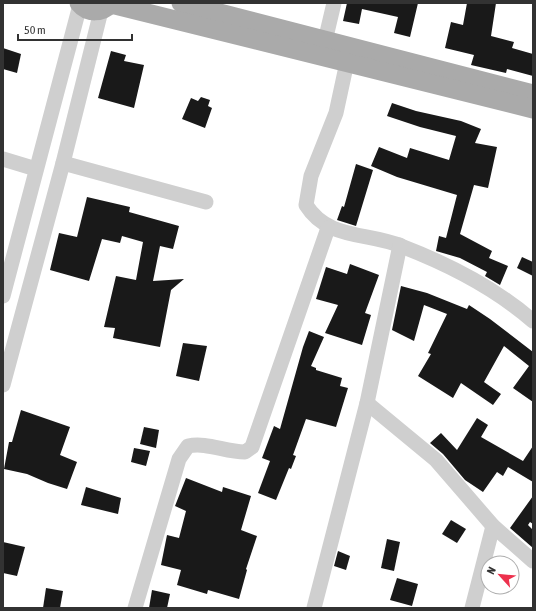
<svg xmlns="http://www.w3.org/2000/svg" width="536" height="611" font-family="'Asap Condensed',sans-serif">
<rect width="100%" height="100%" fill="#fff"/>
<g fill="#191919">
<polygon points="347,3 418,3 410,37 394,33 398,17 362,9 359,24 343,21"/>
<polygon points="467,3 496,3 491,36 514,42 512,48 533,54 533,76 507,69 506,73 471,65 474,55 445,48 451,22 463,25"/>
<polygon points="3,48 21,54 17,73 3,69"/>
<polygon points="111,51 126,55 124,61 144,65 134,108 98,98"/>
<polygon points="201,97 210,100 208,106 212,108 205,128 182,119 191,98 198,101"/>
<polygon points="392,103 416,111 461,121 481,129 475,143 497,147 488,188 474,185 460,234 492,251 489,258 508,266 500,285 485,276 487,272 460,258 436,251 439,236 446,238 457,195 397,177 371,166 379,147 407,158 410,148 449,160 456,136 420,127 387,116"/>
<polygon points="356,164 373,170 356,226 337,220 342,206 344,207"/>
<polygon points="87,197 130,207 129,212 179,226 173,249 160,246 153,281 184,279 171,290 160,347 113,338 115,328 104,327 116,276 136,280 143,242 122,236 120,243 102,239 89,281 50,270 59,233 77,237"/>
<polygon points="522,257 533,262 533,276 517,268"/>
<polygon points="350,264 379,275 365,313 371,315 362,345 325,333 338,305 316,299 326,267 347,274"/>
<polygon points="401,286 427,293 467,309 469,305 490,319 533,352 533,402 513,388 529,366 504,346 484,382 501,394 493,405 461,383 453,398 418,376 431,354 428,353 447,314 424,305 414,341 392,330"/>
<polygon points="309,331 324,337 311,366 316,368 316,370 342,378 340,386 348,388 336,427 306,419 293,455 296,456 291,469 289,468 276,500 258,493 270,461 262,458 274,426 280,429 303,347"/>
<polygon points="183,343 207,346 199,381 176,376"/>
<polygon points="21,410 70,427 60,455 77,462 67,489 48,483 27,474 4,469 9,442 12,442"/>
<polygon points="477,418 488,425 481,437 523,461 533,446 533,482 508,467 503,476 497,472 483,492 465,480 443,454 430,443 441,433 457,450"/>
<polygon points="144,427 159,430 156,448 140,444"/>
<polygon points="134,448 150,451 146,466 131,462"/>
<polygon points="186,478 222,492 223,487 251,496 241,530 257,536 246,569 247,570 239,599 208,590 207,594 177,585 181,570 161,565 167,535 179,538 186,511 175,506"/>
<polygon points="86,487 121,498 118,514 81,505"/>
<polygon points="533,496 533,524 530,522 528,525 533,530 533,548 510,528"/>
<polygon points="451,520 466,529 457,543 442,534"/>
<polygon points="387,539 400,542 394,571 381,568"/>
<polygon points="3,542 25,547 17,576 3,573"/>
<polygon points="338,551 350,556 346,570 334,566"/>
<polygon points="397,578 418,584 412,606 390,600"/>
<polygon points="46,588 63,591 60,608 43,608"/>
<polygon points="152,590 170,594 167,608 149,608"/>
</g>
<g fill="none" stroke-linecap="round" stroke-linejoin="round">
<g stroke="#cfcfcf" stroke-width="15">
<polyline points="325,41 334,3"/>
<path d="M347 62 336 113 311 176 306 205C328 240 367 232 401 246 448 264 495 288 533 321"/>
<polyline points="3,159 36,169"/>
<polyline points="63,163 206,202"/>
<polyline points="3,296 80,5"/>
<polyline points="3,385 63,163 101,11"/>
<polyline points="367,403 436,460 493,526 533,561"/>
<path d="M135 608 179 459 188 446C207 442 225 452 245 452L252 447 328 228"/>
<polyline points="314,608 367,403 400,245"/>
<polyline points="472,608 493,526"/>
</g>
<g stroke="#aaa" stroke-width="19">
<path d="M79 3C88 14 102 13 112 3"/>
<polyline points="181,3 533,94"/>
<polyline points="111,4 533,109"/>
</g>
</g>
<rect width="536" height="611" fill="none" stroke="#323232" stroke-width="8"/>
<g transform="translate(500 575) rotate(297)"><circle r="19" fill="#ffffff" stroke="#adadad"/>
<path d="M0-3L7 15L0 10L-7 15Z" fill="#ed314d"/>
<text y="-6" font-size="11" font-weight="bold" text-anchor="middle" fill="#323232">N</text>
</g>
<path d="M18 34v6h114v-6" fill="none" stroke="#323232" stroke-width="2"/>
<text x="24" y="34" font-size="12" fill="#323232" stroke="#ffffff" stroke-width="3" paint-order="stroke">50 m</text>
</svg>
